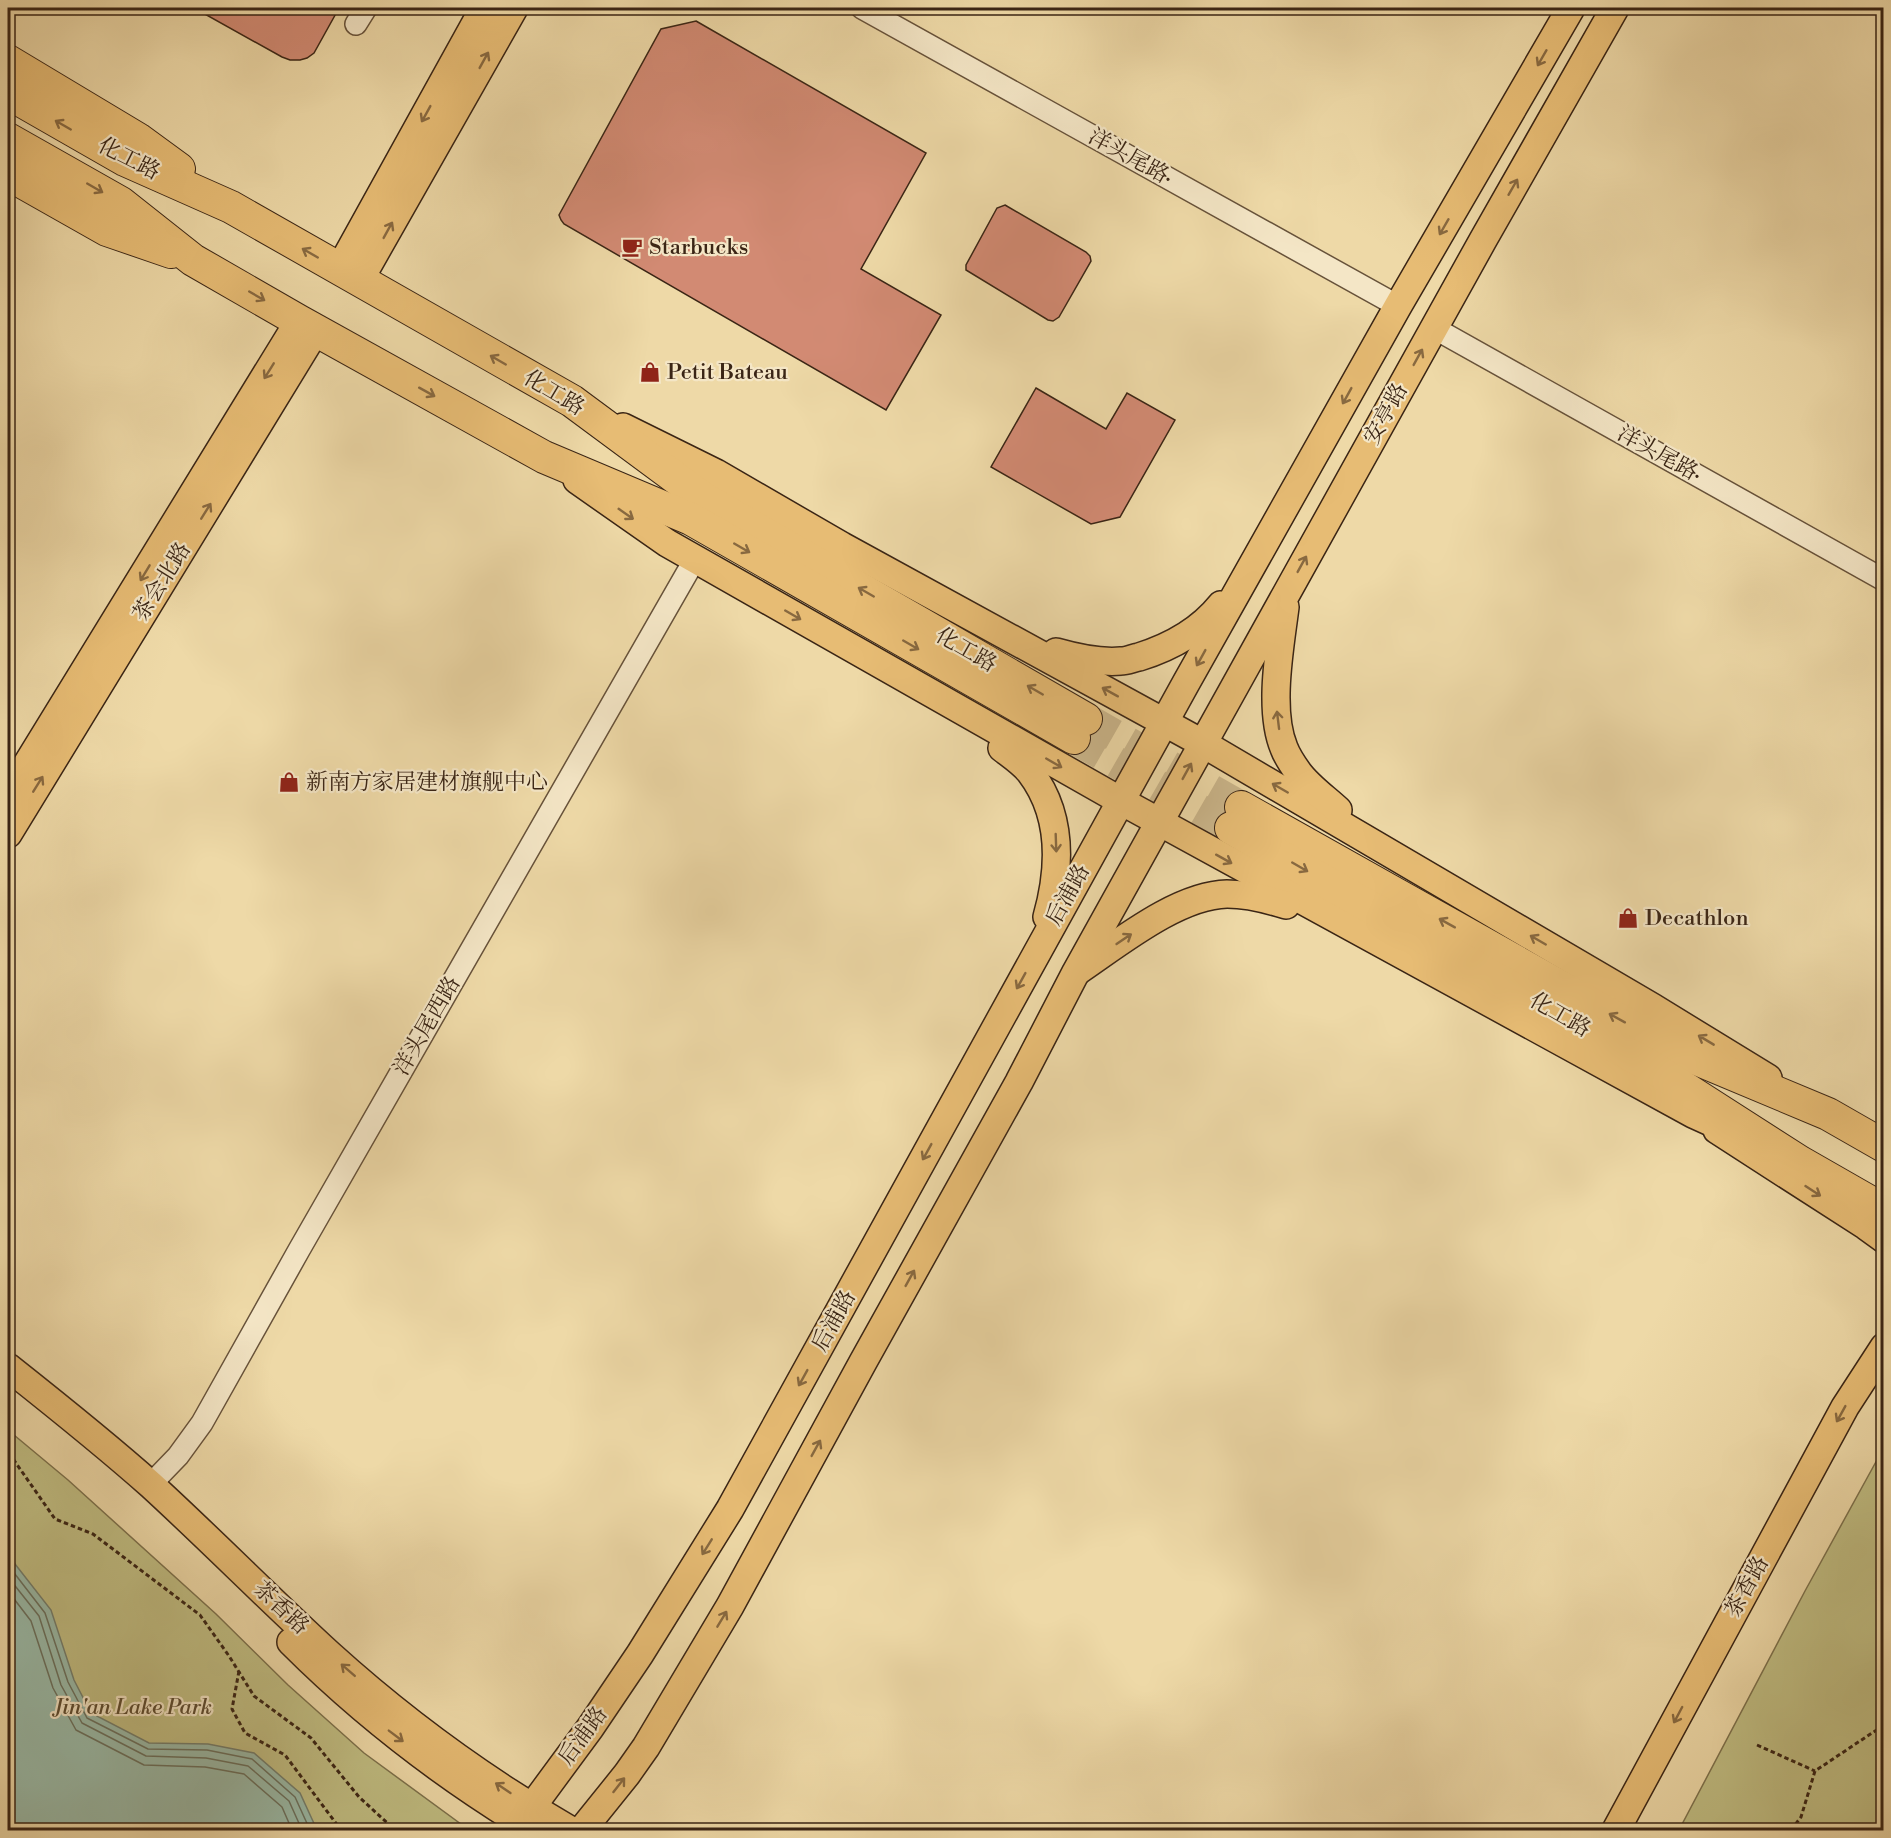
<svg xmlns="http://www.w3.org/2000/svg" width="1891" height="1838" font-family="'Libre Bodoni','Noto Serif SC',serif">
<rect width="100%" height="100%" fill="#eed9a7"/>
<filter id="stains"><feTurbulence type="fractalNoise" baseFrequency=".00333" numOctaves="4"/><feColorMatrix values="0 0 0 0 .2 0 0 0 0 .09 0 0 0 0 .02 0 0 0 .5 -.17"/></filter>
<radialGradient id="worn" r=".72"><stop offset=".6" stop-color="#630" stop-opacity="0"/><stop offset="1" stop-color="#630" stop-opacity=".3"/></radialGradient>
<g fill="#c0bd82" stroke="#7d714c" stroke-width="1.5">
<polygon points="8,1430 68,1480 216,1614 288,1685 364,1753 469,1830 8,1830"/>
<polygon points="1883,1449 1883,1830 1679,1830 1805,1591"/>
</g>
<polygon fill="#99baa8" stroke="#737e6d" stroke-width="1.5" points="8,1555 51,1610 74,1680 91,1713 149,1743 208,1744 254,1753 300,1793 317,1830 8,1830"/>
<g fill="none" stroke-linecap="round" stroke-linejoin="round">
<g stroke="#6a705e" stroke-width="1.5">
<polyline points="8,1565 45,1613 68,1682 87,1718 148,1749 207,1750 252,1759 295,1797 310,1830"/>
<polyline points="8,1577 39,1616 61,1685 82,1723 146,1756 206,1758 248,1766 289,1801 302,1830"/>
<polyline points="8,1591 31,1621 53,1688 76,1730 144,1765 205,1767 244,1774 282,1807 292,1830"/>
</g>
</g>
<g fill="#d28a73" stroke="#3a2515" stroke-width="1.5">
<polygon points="194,8 339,8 314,53 307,58 300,60 290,60 282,57"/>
<polygon points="696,21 926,153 861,269 941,315 886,410 564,224 561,220 559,215 661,29"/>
<polygon points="1005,205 1086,252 1090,256 1091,261 1059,317 1053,321 1048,320 966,270 966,265 997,208"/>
<polygon points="1036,388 1106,429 1127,393 1175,420 1120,517 1091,524 991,467"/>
</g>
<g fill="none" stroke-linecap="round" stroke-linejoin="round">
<g stroke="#cab58a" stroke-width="32" stroke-dasharray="32 16" stroke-linecap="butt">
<polyline points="1086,719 1241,807"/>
<polyline points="1074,738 1231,828"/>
</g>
<g stroke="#67523a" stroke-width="24">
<g id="minor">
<polyline points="862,8 1398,306"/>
<polyline points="356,24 366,8"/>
<polyline points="1434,328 1884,580"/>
<polyline points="150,1485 178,1456 202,1423 299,1250 695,559"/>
</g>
</g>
<g stroke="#3a2515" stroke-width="30">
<g id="major">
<polyline points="339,270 484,8"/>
<polyline points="359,281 514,8"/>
<polyline points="623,427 716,473 842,546 1202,743 1652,1007 1768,1078"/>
<polyline points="577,480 667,543 1121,801 1693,1114 1737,1134"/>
<path d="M1285 607C1280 647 1268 710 1284 748 1287 756 1293 765 1298 772 1308 786 1325 798 1338 810"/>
<path d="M1056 652C1077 658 1099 663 1121 661 1127 661 1133 658 1139 657 1171 647 1200 631 1221 605"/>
<path d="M1002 748C1011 755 1023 763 1030 772 1063 815 1061 867 1047 917"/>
<polyline points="8,795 299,321"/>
<polyline points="8,834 316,330"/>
<path d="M1079 970C1119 943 1178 895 1227 894 1248 894 1267 899 1286 905"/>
<polyline points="1717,1130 1866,1226 1884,1239"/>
<path d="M8 1367C56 1405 105 1444 151 1485 211 1540 269 1599 329 1654 403 1721 484 1780 570 1830"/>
<path d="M291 1642C363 1714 445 1777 533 1830"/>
<polyline points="520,1823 590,1728 640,1654 730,1509 1186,683 1398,306 1571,8"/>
<polyline points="582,1830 627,1774 646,1747 730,1606 863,1362 1019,1082 1076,972 1483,240 1615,8"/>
<polyline points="1616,1830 1845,1407 1884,1347"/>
</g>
</g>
<g stroke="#3a2515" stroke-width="34">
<g id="highway">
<polyline points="8,61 138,139 179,169"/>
<polyline points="8,93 125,160 231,207 572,401 703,498 1086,719"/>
<polyline points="8,139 121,203 193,260 299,321 544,457 691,519 1074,738"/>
<polyline points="8,174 107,230 171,252"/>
<polyline points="1241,807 1668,1047 1828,1114 1884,1146"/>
<polyline points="1231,828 1655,1069 1800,1162 1884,1210"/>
</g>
</g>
<g stroke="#3a2515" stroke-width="3" stroke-dasharray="4.5 3" stroke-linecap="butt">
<polyline points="8,1454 11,1456 55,1519 93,1534 200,1615 229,1656 254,1696 311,1738 359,1797 395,1830"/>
<polyline points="239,1671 232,1709 245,1733 285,1755 341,1830"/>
<polyline points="1757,1745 1815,1771"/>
<polyline points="1791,1830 1801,1817 1815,1771 1884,1725"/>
<polyline points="1877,1830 1884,1822"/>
</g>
<use href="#minor" stroke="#f4e6c6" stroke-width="21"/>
<use href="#major" stroke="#e7bc74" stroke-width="27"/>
<use href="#highway" stroke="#e7bc74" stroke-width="32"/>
</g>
<defs><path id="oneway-shaft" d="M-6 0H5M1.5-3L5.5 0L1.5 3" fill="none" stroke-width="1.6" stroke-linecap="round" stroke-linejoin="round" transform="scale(1.5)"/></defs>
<g stroke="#886940">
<use href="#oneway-shaft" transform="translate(1542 58) rotate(120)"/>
<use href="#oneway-shaft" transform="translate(484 60) rotate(-61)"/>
<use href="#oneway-shaft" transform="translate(426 114) rotate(119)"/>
<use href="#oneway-shaft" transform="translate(63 125) rotate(-150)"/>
<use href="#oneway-shaft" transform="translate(1513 187) rotate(-60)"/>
<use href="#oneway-shaft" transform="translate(95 188) rotate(30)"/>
<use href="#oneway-shaft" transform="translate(1444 227) rotate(120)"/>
<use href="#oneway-shaft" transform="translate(388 230) rotate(-61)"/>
<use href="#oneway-shaft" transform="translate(310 253) rotate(-150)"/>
<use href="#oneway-shaft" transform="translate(257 296) rotate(30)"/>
<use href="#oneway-shaft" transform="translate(1418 357) rotate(-61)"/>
<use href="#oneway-shaft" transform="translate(498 360) rotate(-150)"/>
<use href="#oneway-shaft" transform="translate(269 371) rotate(122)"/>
<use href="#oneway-shaft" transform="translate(427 392) rotate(29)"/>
<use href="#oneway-shaft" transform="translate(1347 396) rotate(119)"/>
<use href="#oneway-shaft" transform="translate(206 511) rotate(-58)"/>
<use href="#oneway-shaft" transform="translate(626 514) rotate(35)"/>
<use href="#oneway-shaft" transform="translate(742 548) rotate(30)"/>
<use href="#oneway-shaft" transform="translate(1302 564) rotate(-61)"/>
<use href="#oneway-shaft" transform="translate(145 573) rotate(121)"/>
<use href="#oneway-shaft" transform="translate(866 592) rotate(-150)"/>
<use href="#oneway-shaft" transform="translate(793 615) rotate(30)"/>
<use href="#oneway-shaft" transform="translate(911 645) rotate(30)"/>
<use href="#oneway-shaft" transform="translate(1201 658) rotate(119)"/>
<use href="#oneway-shaft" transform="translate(1035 690) rotate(-150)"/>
<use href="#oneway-shaft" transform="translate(1110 692) rotate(-151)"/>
<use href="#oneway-shaft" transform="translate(1278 720) rotate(-97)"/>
<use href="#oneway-shaft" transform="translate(1054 763) rotate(30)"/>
<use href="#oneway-shaft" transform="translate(1187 771) rotate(-61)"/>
<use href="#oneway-shaft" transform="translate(38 784) rotate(-58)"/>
<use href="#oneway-shaft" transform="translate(1280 788) rotate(-150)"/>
<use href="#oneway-shaft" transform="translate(1056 843) rotate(88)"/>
<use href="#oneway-shaft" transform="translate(1224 859) rotate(29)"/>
<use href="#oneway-shaft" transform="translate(1300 867) rotate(30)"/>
<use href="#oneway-shaft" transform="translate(1447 923) rotate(-151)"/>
<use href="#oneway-shaft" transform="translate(1124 939) rotate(-34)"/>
<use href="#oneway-shaft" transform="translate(1538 940) rotate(-150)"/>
<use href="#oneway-shaft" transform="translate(1021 981) rotate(119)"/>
<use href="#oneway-shaft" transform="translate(1617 1018) rotate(-151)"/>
<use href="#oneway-shaft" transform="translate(1706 1040) rotate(-149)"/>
<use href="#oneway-shaft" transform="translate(927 1152) rotate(119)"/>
<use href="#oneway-shaft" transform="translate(1813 1191) rotate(33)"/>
<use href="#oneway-shaft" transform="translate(910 1278) rotate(-61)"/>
<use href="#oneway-shaft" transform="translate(803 1378) rotate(119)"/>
<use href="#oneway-shaft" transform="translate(1841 1414) rotate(119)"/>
<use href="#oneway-shaft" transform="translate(816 1448) rotate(-61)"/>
<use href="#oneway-shaft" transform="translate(707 1547) rotate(122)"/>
<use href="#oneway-shaft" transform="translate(722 1619) rotate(-59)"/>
<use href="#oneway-shaft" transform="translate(348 1670) rotate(-139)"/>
<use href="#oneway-shaft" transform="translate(1678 1715) rotate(118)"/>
<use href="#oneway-shaft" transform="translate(396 1736) rotate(37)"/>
<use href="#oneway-shaft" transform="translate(619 1785) rotate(-52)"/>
<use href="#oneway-shaft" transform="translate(503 1788) rotate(-146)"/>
</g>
<defs>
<g id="cafe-bare" transform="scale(1.62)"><path d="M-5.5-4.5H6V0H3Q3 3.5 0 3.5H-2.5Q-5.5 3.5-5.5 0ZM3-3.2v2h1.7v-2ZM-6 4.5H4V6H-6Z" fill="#8f2418" stroke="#f4e6c6" stroke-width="2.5" paint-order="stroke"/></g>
<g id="shop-bare" transform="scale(1.62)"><path d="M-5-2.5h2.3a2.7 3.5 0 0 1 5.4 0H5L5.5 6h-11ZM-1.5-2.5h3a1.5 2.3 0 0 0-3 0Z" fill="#8f2418" stroke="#f4e6c6" stroke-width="2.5" paint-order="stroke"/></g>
</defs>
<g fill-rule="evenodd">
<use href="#cafe-bare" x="632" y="247"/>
<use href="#shop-bare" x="650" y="372"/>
<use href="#shop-bare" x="289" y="782"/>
<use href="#shop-bare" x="1628" y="918"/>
</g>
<g text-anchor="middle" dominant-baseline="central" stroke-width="4.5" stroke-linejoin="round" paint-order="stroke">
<g font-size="22" fill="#3a2515" stroke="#f4e6c6">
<text transform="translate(1130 157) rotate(29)">洋头尾路·</text>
<text transform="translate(129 159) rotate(27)">化工路</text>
<text transform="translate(554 393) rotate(31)">化工路</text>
<text transform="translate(1386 414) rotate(-61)">安亭路</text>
<text transform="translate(1659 454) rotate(29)">洋头尾路·</text>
<text transform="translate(162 582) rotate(-58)">茶会北路</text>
<text transform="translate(966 650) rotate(30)">化工路</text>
<text transform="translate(1068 895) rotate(-61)">后浦路</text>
<text transform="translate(1560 1015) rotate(30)">化工路</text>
<text transform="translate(427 1026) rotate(-60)">洋头尾西路</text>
<text transform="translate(834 1321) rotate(-61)">后浦路</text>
<text transform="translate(1747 1587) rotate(-61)">茶香路</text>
<text transform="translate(281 1608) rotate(43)">茶香路</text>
<text transform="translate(583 1736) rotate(-54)">后浦路</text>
</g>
<g font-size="22" fill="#3a2515" stroke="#f4e6c6" text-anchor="start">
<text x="649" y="247">Starbucks</text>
<text x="667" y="372">Petit Bateau</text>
<text x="306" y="782">新南方家居建材旗舰中心</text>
<text x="1645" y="918">Decathlon</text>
</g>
<g font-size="22" font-style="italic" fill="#5c4b30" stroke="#f4e6c6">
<text x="133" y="1707">Jin'an Lake Park</text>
</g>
</g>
<rect width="1891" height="1838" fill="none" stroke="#eed9a7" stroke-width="30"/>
<rect x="9" y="9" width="1873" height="1820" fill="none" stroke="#3a2515" stroke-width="3"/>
<rect x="15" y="15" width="1861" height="1808" fill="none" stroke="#3a2515" stroke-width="1.5"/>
<rect width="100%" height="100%" filter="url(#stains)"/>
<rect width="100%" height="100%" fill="url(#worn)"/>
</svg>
